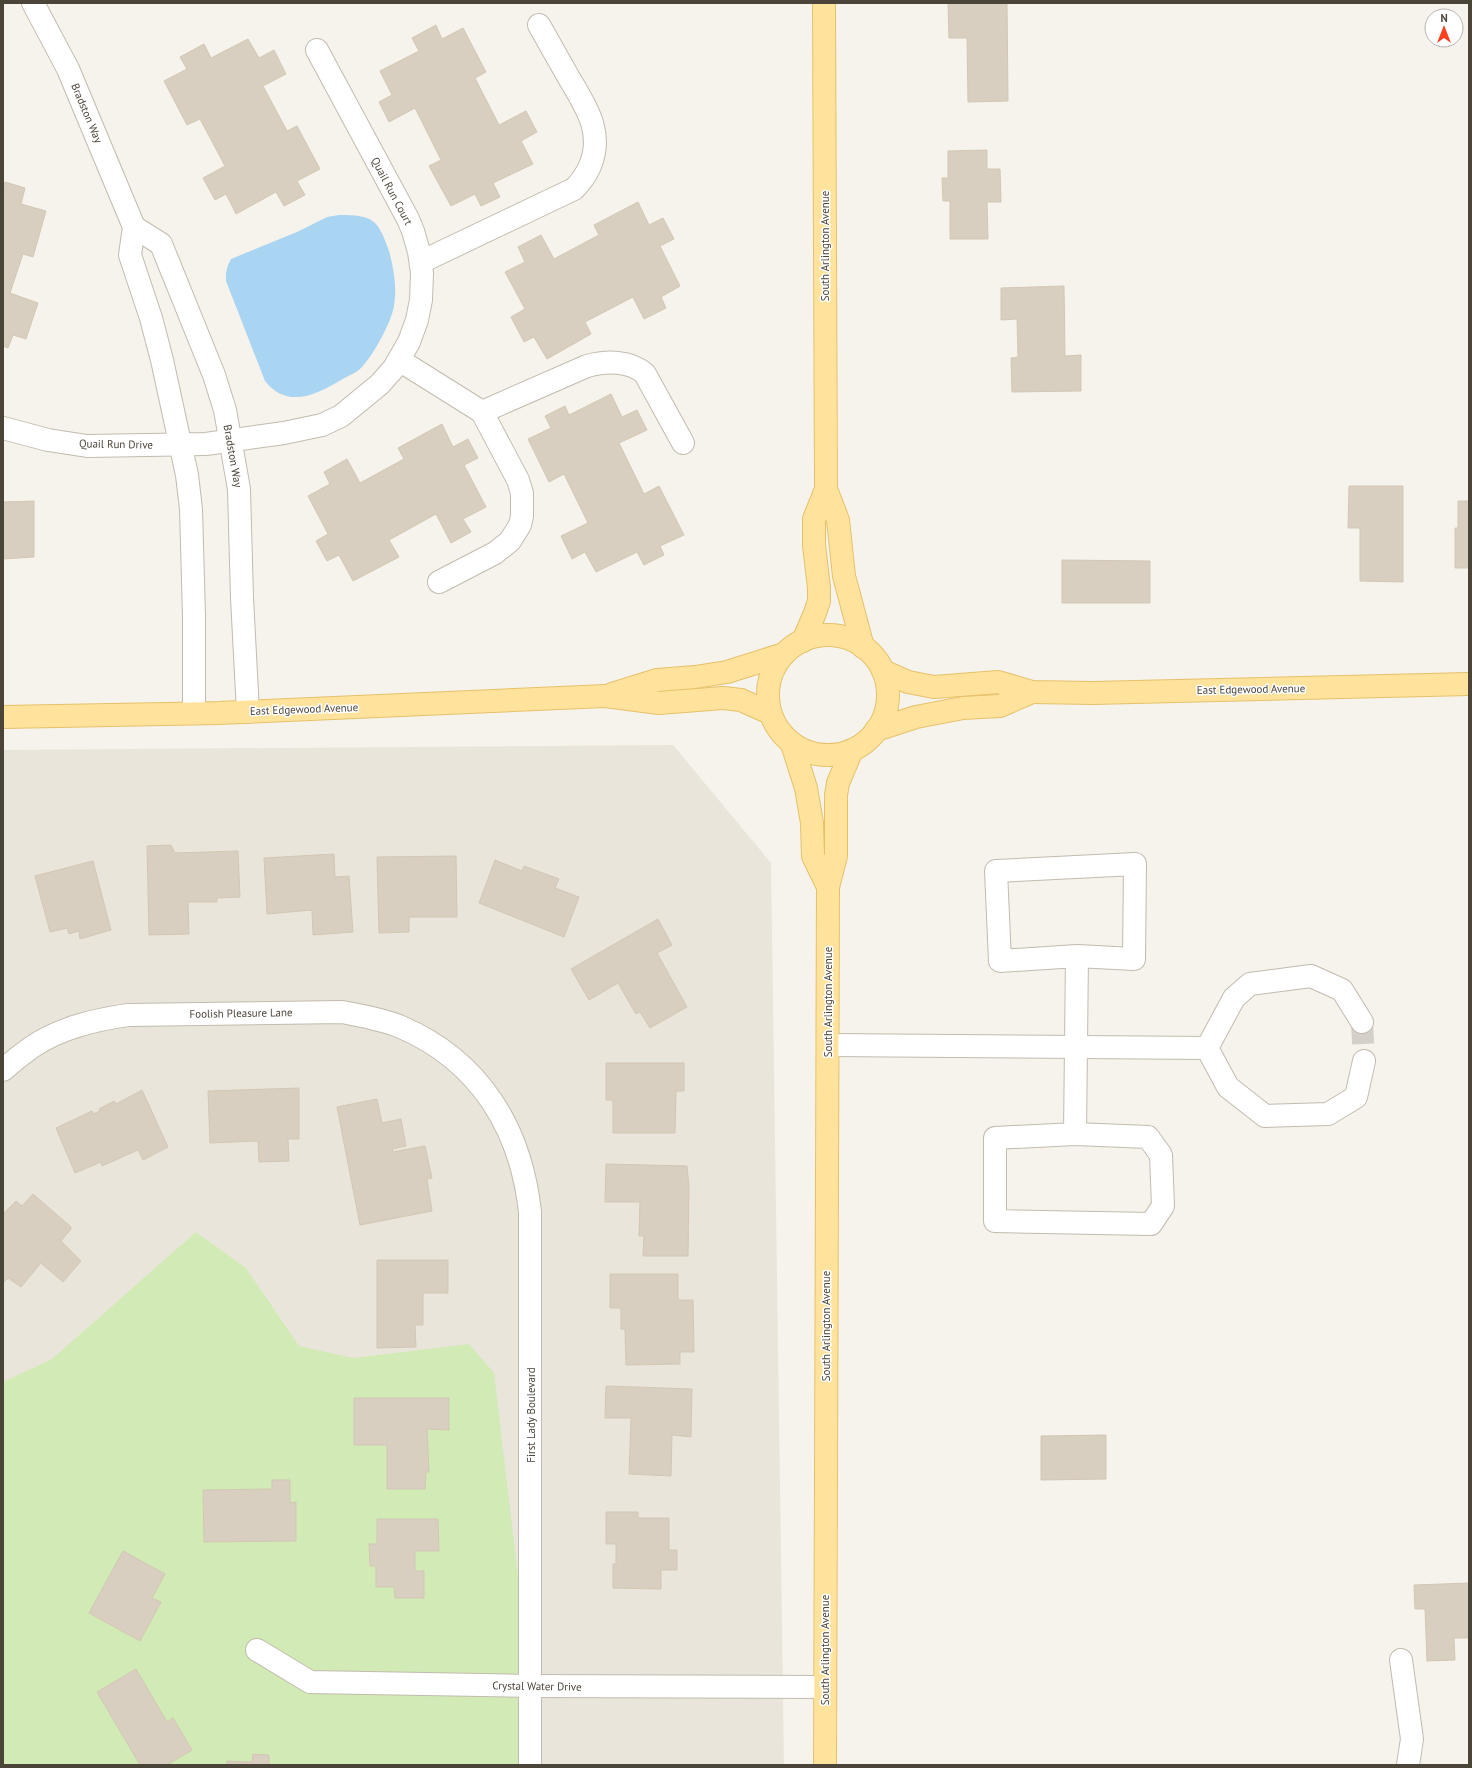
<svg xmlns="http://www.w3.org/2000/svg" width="1472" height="1768" font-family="'PT Sans',sans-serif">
<rect width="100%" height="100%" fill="#f6f3ec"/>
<polygon fill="#eae5da" points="673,745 771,863 784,1765 3,1765 3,750"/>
<polygon fill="#d2eab5" points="196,1232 246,1268 299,1346 353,1358 469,1344 494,1373 531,1686 530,1765 3,1765 3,1382 52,1359"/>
<path fill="#a9d4f2" d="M339 215C373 215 378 219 389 251 394 269 397 288 394 306 391 323 374 354 362 367 357 373 347 376 341 380 316 395 287 409 265 381L226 281V273L228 265 231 259 297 232 327 217Z"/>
<g fill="#d8cfc1" stroke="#d3c7b4">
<polygon points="948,3 1007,3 1008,101 968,102 967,38 949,38"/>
<polygon points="436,25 442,39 463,28 486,72 475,78 499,125 526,111 537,132 521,141 533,164 493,183 500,197 481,206 475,194 451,206 429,166 441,160 415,108 389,122 379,102 392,95 380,71 419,51 412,38"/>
<polygon points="248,39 259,58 274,50 286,74 263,86 287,131 297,126 320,169 297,181 305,195 284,206 276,192 236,214 226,194 215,200 203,178 225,166 200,119 187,125 164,81 187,69 180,57 204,44 211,58"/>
<polygon points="987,150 987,169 1000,169 1001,202 987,202 988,239 950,239 950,201 943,201 942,178 948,178 948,151"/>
<polygon points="5,182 25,188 21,204 46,211 33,257 23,254 10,293 38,303 26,339 13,335 8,348 3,346 3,190"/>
<polygon points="638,202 649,225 663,218 674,239 660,246 680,286 661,297 666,308 644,319 633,297 585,322 591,334 547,359 534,337 524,342 511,317 525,309 505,272 525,262 518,247 541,235 554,259 599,235 594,225"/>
<polygon points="1064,286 1065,356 1081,355 1081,391 1012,392 1011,358 1018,357 1017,319 1001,320 1001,288"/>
<polygon points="611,394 622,417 637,410 647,430 619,443 644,494 659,486 684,535 660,546 664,555 644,565 637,552 596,572 585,552 572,559 561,536 588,523 564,474 549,482 528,439 551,428 545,416 565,406 569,415"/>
<polygon points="442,424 453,447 468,439 478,458 464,465 486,507 463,519 471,532 451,543 436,514 389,540 399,557 353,581 339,555 327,561 316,541 328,534 308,496 330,484 324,472 347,459 360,483 404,459 398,448"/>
<polygon points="1349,486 1403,486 1403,582 1360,581 1360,528 1348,528"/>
<polygon points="34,501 34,557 3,559 3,502"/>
<polygon points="1458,501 1469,501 1469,568 1455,568 1455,528 1458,528"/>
<polygon points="1062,560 1150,561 1150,603 1062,603"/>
<polygon points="171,845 175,853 238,851 240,897 217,898 217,902 188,902 189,934 149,935 147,846"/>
<polygon points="334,854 335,877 349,876 353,932 313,935 312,910 267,914 264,858"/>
<polygon points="456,856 457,917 409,917 409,932 379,933 377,857"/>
<polygon points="495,860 522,871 524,866 559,879 555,888 579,897 564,937 479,903"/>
<polygon points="93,861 111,930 80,939 79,931 69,934 67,928 50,932 35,876"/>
<polygon points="658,919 672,945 657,953 687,1007 650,1028 640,1012 636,1014 618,983 589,1000 571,969"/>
<polygon points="606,1063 684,1063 684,1091 676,1091 675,1133 613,1133 613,1100 606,1100"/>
<polygon points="299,1088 299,1139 288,1139 289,1161 259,1162 258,1141 210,1143 208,1091"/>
<polygon points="142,1090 168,1147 143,1160 138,1150 102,1166 101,1162 75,1173 56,1128 92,1111 93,1114 100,1111 99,1109 114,1101 116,1104"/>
<polygon points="377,1099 382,1123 401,1119 406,1146 392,1149 393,1152 425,1146 432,1178 427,1179 432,1211 360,1225 337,1107"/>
<polygon points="606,1164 687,1166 689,1187 688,1256 643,1256 644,1236 639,1236 640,1202 605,1202"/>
<polygon points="33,1194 71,1227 71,1229 61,1241 81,1261 63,1282 41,1263 21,1287 8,1278 3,1283 3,1214 16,1201 22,1206"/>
<polygon points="377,1260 448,1260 448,1293 423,1293 423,1325 415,1325 416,1347 377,1348"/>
<polygon points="610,1274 678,1274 678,1300 693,1300 694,1352 680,1352 680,1364 626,1365 625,1329 621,1329 621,1308 610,1308"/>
<polygon points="606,1386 692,1389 691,1437 672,1435 671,1476 629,1474 631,1418 605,1418"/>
<polygon points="354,1398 449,1398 449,1430 427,1429 429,1472 426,1472 425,1489 387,1489 387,1445 354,1445"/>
<polygon points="1106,1435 1106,1479 1041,1480 1041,1436"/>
<polygon points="272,1480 290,1480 290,1503 296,1502 296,1541 204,1542 203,1490 272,1489"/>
<polygon points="606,1512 638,1512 638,1518 669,1518 669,1550 677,1550 677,1570 661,1570 661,1589 613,1588 613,1564 616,1564 616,1544 606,1544"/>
<polygon points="377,1519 438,1519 439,1551 415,1551 415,1571 424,1571 424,1598 395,1598 394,1587 376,1587 376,1566 370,1566 369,1544 377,1544"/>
<polygon points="123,1551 165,1574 152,1598 161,1602 140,1641 89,1613"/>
<polygon points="1469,1583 1469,1638 1454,1638 1455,1660 1427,1661 1425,1609 1415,1609 1414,1585"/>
<polygon points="136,1669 167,1722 173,1718 192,1750 167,1765 140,1765 97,1692"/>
<polygon points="253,1754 269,1755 269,1765 226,1765 227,1761 252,1762"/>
</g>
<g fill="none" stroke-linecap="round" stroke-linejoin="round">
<polyline stroke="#d4d0c8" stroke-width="22" stroke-dasharray="22 11" stroke-linecap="butt" points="1362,1022 1364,1061"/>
<g stroke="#c2bbae" stroke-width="24">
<g id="minor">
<polyline points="33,3 68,69 134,227 130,255 151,318 162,360 187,475 191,509 194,616 194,713"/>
<polyline points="134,227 161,244 214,375 225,410 239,489 242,598 248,712"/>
<path d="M421 262 574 189C581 182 586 175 590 166 604 132 586 107 569 78 559 60 549 43 539 25"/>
<polyline points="399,360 482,412 518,480 522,493 522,516 520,525 510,541 495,553 439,582"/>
<path d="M482 412 587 366C606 361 630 360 645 374L683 443"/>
<polyline points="3,428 48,440 87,446 206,444 284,433 322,425 341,416 380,384 394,368 409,342 417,320 421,300 422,273 419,252 413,231 408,219 317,50"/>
<polyline points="828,1045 1207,1048"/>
<polyline points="1207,1048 1228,1087 1265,1116 1328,1114 1356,1097 1364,1061"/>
<polyline points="1207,1048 1234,998 1250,984 1311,976 1342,990 1362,1022"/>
<path d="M3 1070C12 1062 22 1054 32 1047 60 1028 94 1020 128 1015L342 1012C362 1016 382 1019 401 1027 480 1061 521 1129 530 1212V1765"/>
<polyline points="1075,1134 1148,1137 1161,1155 1163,1206 1151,1224 995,1221 995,1138 1075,1134 1077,956 1134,959 1135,864 996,871 1000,961 1077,956"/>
<polyline points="257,1650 310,1682 531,1686 825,1687"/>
<polyline points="1401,1660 1412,1739 1408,1765"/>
</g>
</g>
<g stroke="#e6c16a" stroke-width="24">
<g id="major">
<polyline points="824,3 826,489 838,520 844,576 863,647"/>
<circle cx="828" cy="695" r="60"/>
<polyline points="803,641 815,613 819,601 819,588 814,545 814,519 826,489"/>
<polyline points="883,671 908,682 934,687 998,682 1032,692 1093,693 1469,684"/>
<polyline points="612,694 657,680 695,677 727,672 784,654"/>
<polyline points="3,717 219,713 605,696 659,703 723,698 741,700 770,713"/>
<polyline points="876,730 916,717 963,708 1000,706 1032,692"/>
<polyline points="792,744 806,788 812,823 813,856 828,887"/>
<polyline points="825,1765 828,887 836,856 836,795 838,783 852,750"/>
</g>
</g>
<use href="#minor" stroke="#fff" stroke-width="22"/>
<use href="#major" stroke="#ffe39c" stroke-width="22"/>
</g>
<g text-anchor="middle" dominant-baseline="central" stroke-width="3" stroke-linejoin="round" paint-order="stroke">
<g font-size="11" fill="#4b4439" stroke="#fff">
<text transform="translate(87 113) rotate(67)">Bradston Way</text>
<text transform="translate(392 191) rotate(62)">Quail Run Court</text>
<text transform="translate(825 246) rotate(-90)">South Arlington Avenue</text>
<text transform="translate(116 444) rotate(1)">Quail Run Drive</text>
<text transform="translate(233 456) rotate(80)">Bradston Way</text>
<text transform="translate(1251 689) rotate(-1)">East Edgewood Avenue</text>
<text transform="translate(304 709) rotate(-2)">East Edgewood Avenue</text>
<text transform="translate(828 1002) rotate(-90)">South Arlington Avenue</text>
<text transform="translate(241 1013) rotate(-1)">Foolish Pleasure Lane</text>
<text transform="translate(826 1326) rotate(-90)">South Arlington Avenue</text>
<text transform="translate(531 1415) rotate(-90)">First Lady Boulevard</text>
<text transform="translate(825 1650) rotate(-90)">South Arlington Avenue</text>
<text transform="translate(537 1686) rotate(1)">Crystal Water Drive</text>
</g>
</g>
<rect width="1472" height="1768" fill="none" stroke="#4b4439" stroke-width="8"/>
<g transform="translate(1444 28)"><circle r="19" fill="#ffffff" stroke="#b7b4b0"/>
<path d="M0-3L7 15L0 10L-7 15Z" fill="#fc3f1d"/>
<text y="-6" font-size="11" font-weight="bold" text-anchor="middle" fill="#4b4439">N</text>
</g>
</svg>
